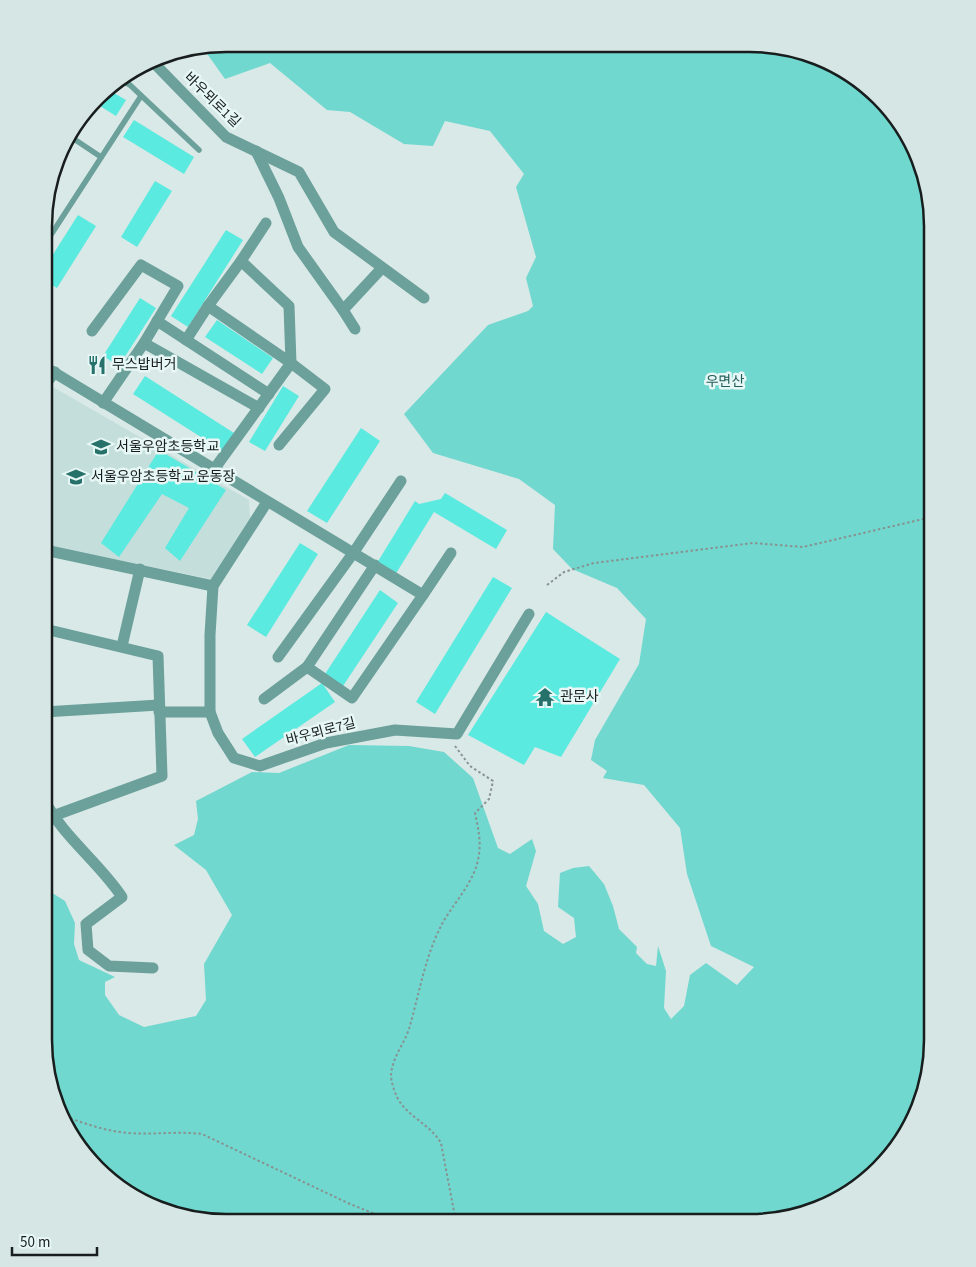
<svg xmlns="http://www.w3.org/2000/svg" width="976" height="1267" font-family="'Source Sans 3','Noto Sans KR',sans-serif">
<rect width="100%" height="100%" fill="#d9e9e7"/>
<polygon fill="#c4dedb" points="53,387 249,500 250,518 211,579 45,545 45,395"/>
<polygon fill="#70d8cf" points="227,44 773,45 851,75 913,146 932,226 932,1053 902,1142 830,1204 750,1223 203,1222 125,1192 63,1121 44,1041 44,890 46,889 65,901 75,923 74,944 79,960 115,977 105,982 105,995 119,1015 144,1027 196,1016 206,1000 204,964 232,915 206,870 174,845 194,835 198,819 196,801 252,772 279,773 349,745 409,746 444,752 473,778 498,848 510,854 532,839 536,851 526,886 538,904 544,931 563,944 576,937 574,918 558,907 560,873 573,868 589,866 604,884 613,906 619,929 637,947 636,953 647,964 656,966 658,946 666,971 664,1008 671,1019 684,1006 690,975 706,963 737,985 754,967 711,946 687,874 680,828 644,785 603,778 607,771 591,760 595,740 639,664 646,619 617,588 572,569 553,549 555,505 519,479 433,453 404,414 488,325 528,311 533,306 526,278 536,257 516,187 524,174 490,131 445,121 433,146 404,144 350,112 327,110 270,63 225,79 203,48"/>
<g fill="#5aeadf">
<polygon points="107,89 126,100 116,116 95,103"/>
<polygon points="134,120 194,157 184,174 123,137"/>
<polygon points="155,181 172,191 137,247 121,237"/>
<polygon points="78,215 96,226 57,288 45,281 45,267"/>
<polygon points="226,230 243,240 188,327 171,316"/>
<polygon points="140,298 156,308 119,366 103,356"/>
<polygon points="217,320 273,358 262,374 205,337"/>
<polygon points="145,376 234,433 223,451 133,394"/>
<polygon points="283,386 299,396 265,451 249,442"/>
<polygon points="361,428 380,441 327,523 307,511"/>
<polygon points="159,450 226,490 180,561 165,548 189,508 162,494 119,557 101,543"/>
<polygon points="445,493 507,530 496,549 434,512 395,575 377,563 415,501 419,504 441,499"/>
<polygon points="300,543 318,554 266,637 247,625"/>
<polygon points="493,577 512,588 435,714 416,702"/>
<polygon points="380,590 398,603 343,686 325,674"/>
<polygon points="546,612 620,659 561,757 535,747 524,765 468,735"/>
<polygon points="322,683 335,702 255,757 242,739"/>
</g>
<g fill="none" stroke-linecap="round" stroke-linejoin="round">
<g stroke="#879391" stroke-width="2" stroke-dasharray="2.5 2.5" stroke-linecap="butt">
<path d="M617 45C642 57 736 48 767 45"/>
<polyline points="547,585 564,572 594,563 753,543 803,547 932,517"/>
<path d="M455 746 470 766 493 781 489 799 475 813C478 827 481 840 479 854 476 881 454 902 442 924 425 956 419 995 409 1029 404 1044 392 1058 391 1075 391 1081 394 1091 397 1097 406 1116 430 1124 441 1143L456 1222"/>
<path d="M61 1115C83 1123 105 1131 128 1133 153 1135 177 1131 202 1134L350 1204 395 1222"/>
</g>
<g stroke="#6ca09b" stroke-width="5.5">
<polyline points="121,80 130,85 199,150"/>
<polyline points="68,135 101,157"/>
<polyline points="45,244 141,96"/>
</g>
<g stroke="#6ca09b" stroke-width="11">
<polyline points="153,62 226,137 299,172 334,232 424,298"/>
<polyline points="256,151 279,198 298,247 343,310"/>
<polygon points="241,261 289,306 291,363 208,306"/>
<polyline points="241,261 266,223"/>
<polyline points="157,321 269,394"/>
<polyline points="355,329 343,310 382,268"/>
<polyline points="92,331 141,265 178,286 144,343"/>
<polyline points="186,340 208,306"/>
<polyline points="45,367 423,595 352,698 307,667 375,565"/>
<polyline points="45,385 55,372"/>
<polyline points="103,403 144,343 259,408"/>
<polyline points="215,468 291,363 325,389 279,445"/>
<polyline points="267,502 213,586 210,635 210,712 218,733 234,758 260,766 326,743 395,730 457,734 529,614"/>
<polyline points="45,550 213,586"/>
<polyline points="423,595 451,553"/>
<polyline points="122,646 140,569"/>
<polyline points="278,657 354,552 401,481"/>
<polyline points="264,699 307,667"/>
<polyline points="44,712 159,705"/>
<polyline points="159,712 210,712"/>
<path d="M44 799C62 836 99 862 122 897L86 924 88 950 109 966 153 968"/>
<polyline points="44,816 53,816 162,776 158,656 45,629"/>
</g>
</g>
<defs>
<g id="restaurant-bare" transform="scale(1.5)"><path d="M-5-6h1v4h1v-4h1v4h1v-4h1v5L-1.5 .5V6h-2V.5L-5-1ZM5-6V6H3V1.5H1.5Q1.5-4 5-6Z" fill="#27716b" stroke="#e6f7f5" stroke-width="2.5" paint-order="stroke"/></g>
<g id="school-bare" transform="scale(1.5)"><path d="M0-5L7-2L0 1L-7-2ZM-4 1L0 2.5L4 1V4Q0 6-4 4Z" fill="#27716b" stroke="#e6f7f5" stroke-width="2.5" paint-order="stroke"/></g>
<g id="temple-bare" transform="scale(1.5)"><path d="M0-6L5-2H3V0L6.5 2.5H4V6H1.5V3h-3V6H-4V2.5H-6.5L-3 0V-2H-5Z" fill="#27716b" stroke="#e6f7f5" stroke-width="2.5" paint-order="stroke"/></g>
</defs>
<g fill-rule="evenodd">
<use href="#restaurant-bare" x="97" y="365"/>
<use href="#school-bare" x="101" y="447"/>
<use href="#school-bare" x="76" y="477"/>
<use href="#temple-bare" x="545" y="697"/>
</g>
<g text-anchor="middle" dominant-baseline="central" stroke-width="5" stroke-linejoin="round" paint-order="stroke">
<g font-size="14" fill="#181e1d" stroke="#e6f7f5">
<text transform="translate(212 100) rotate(44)">바우뫼로1길</text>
<text transform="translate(321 732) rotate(-15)">바우뫼로7길</text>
</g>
<g font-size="14" fill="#181e1d" stroke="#e6f7f5" text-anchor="start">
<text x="112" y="365">무스밥버거</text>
<text x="116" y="447">서울우암초등학교</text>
<text x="91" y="477">서울우암초등학교 운동장</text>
<text x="560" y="697">관문사</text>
</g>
<g font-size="14" fill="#225e59" stroke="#e6f7f5">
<text x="725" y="382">우면산</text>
</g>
</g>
<path d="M0 0H976V1267H0ZM226 52H750A174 174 0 0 1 924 226V1040A174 174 0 0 1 750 1214H226A174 174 0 0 1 52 1040V226A174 174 0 0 1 226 52Z" fill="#d6e6e4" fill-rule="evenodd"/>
<path fill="none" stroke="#181e1d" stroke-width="2.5" d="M226 52H750A174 174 0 0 1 924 226V1040A174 174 0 0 1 750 1214H226A174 174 0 0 1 52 1040V226A174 174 0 0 1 226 52Z"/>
<path d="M12 1247v8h85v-8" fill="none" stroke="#181e1d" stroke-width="2.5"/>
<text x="20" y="1247" font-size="15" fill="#181e1d" stroke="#e6f7f5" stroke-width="4" paint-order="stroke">50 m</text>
</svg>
